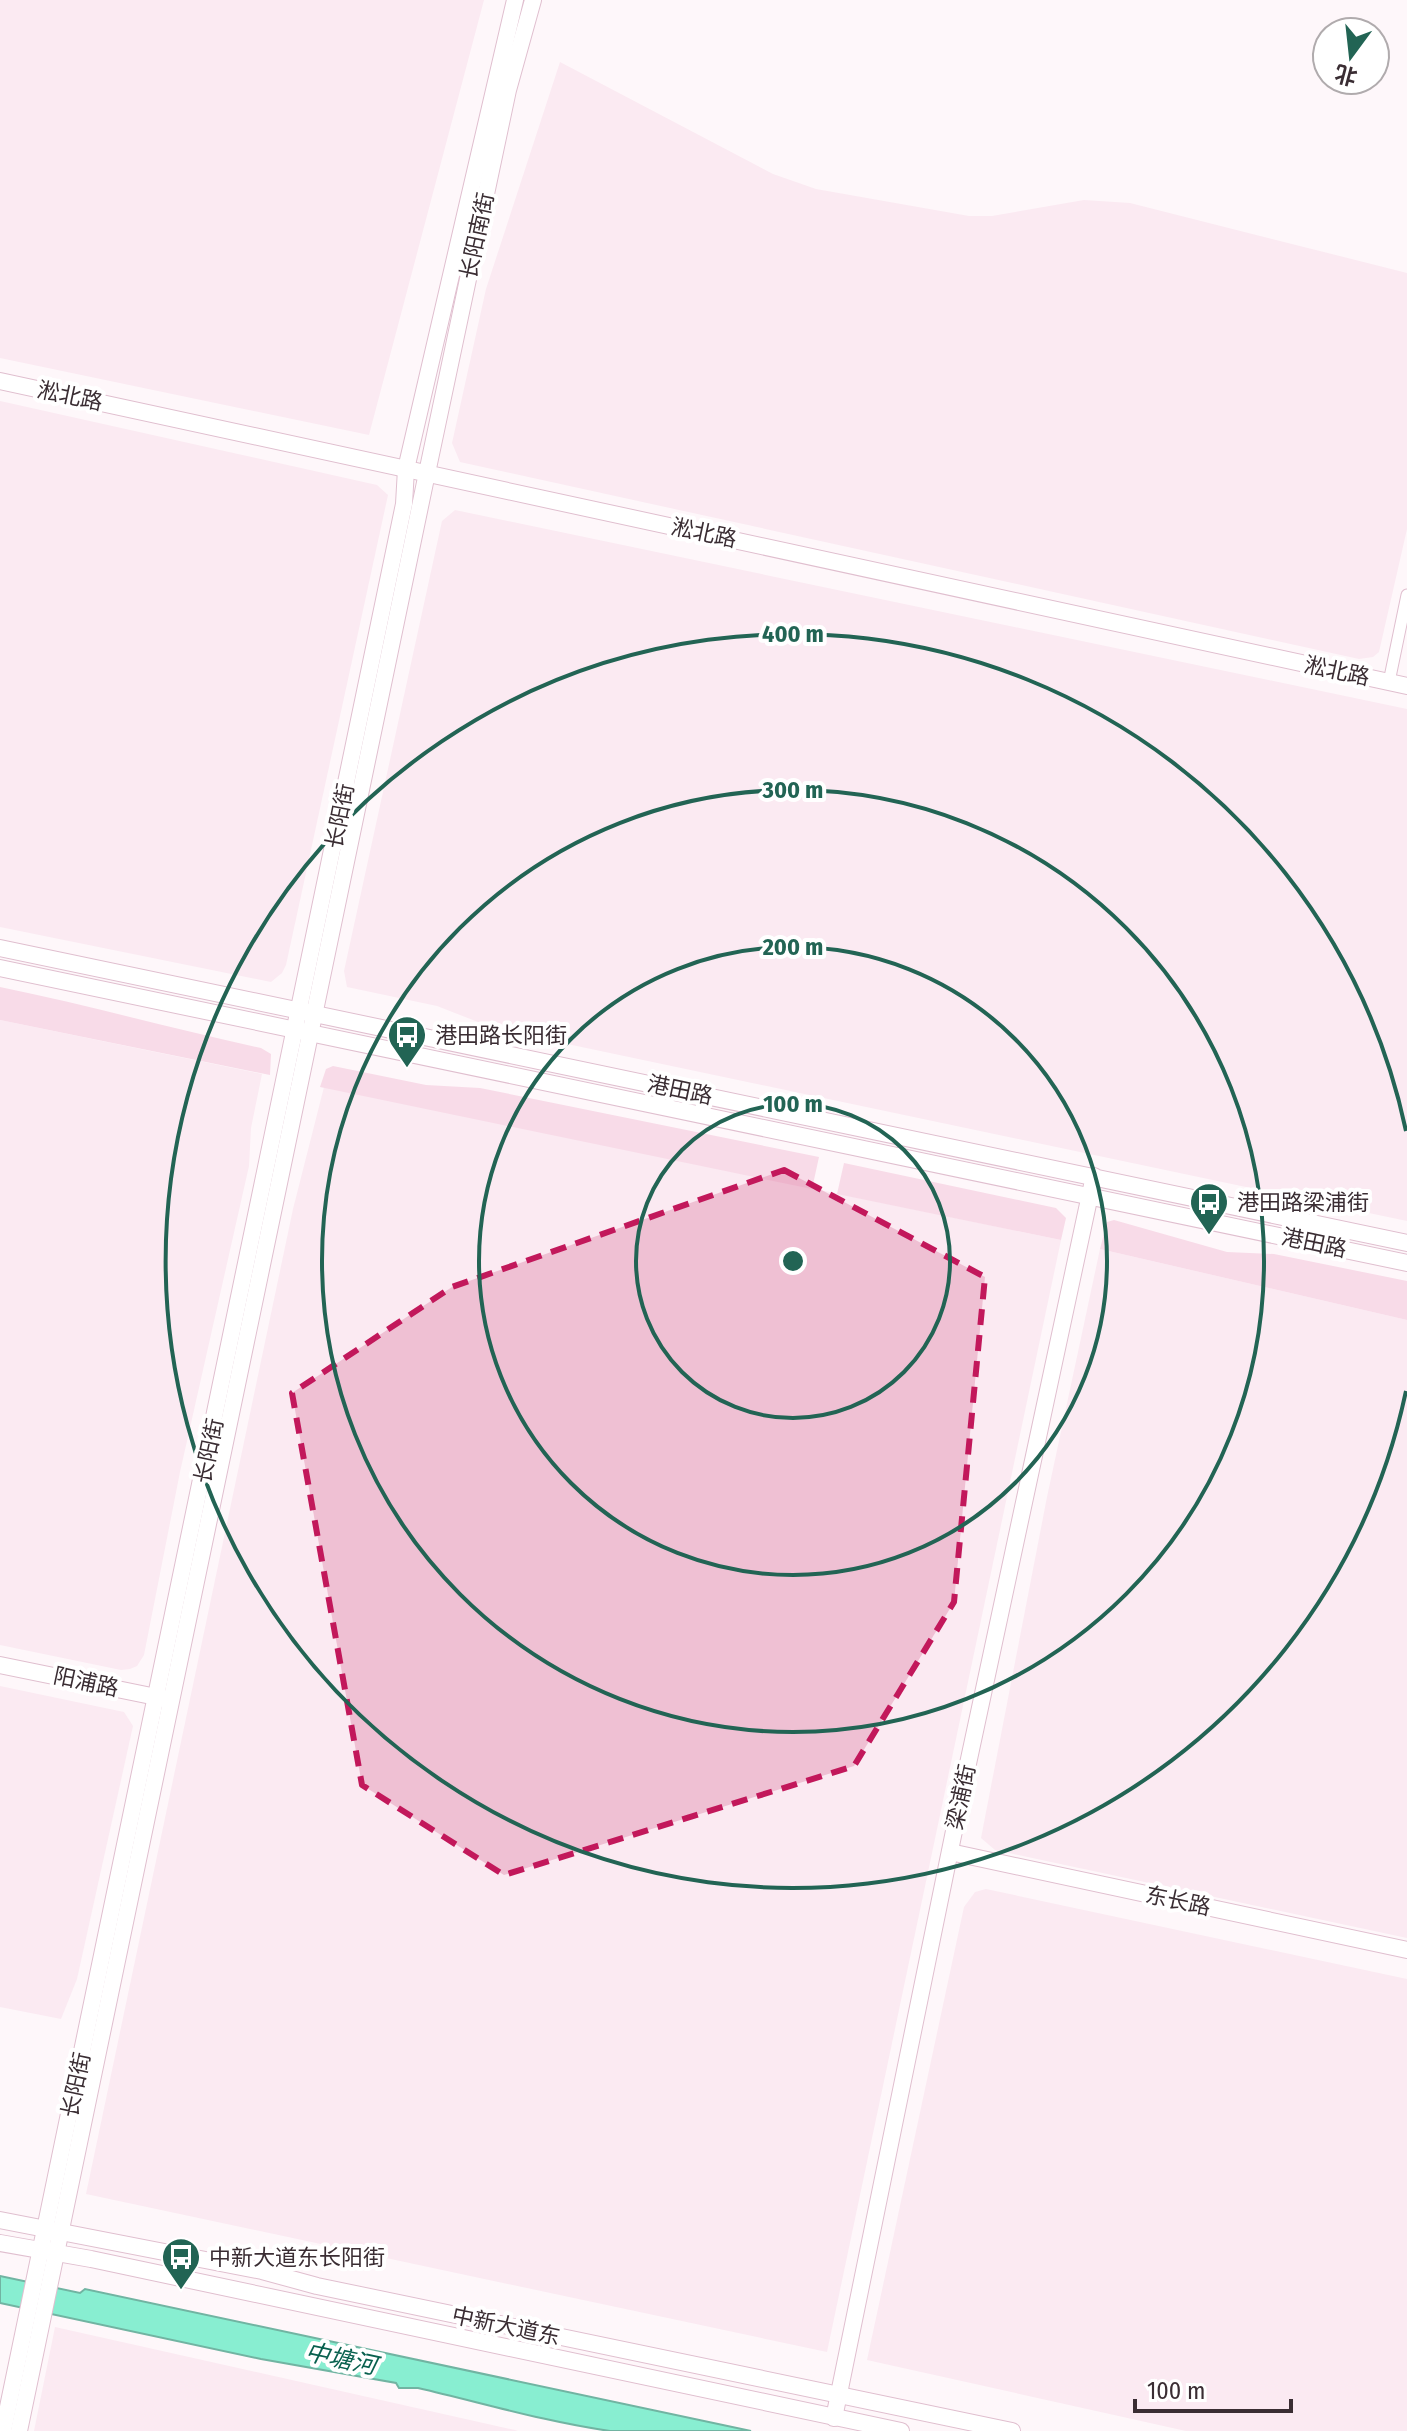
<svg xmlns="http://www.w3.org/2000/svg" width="1407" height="2431" font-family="'Fira Sans Condensed','Noto Sans SC',sans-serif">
<rect width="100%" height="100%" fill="#fef7fa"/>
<g fill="#fbeaf2">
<polygon points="0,0 484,0 369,435 0,358"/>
<polygon points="560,62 773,174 816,189 969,216 992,216 1084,200 1130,203 1407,273 1407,529 1379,652 1373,657 1359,659 460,462 452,443 486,289"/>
<polygon points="0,401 377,485 388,495 286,965 282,973 271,982 0,927"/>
<polygon points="455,510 1407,709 1407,1221 496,1029 437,1006 347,987 344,971 442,521"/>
<polygon points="0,1020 262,1074 251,1128 249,1166 180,1472 144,1655 137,1666 130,1669 121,1670 0,1645"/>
<polygon points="324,1087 1061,1240 827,2352 86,2194 293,1209"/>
<polygon points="1100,1249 1407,1320 1407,1938 995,1850 981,1838 1047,1497"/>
<polygon points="0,1686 124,1712 133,1726 77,1979 61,2019 0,2007"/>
<polygon points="986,1889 1407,1979 1407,2431 1186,2431 867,2360 964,1907 975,1892"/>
<polygon points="55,2327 515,2430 518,2431 34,2431"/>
</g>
<g fill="#f8dbe8">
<path d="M0 987C88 1005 173 1029 261 1048L271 1054 270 1075 0 1020Z"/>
<polygon points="333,1066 426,1085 480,1088 819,1157 812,1189 320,1087 326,1069"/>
<polygon points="844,1163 1056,1208 1066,1218 1061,1240 837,1194"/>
<polygon points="1114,1220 1227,1252 1274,1254 1407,1281 1407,1320 1100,1249 1107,1222"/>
</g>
<path fill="#88eed1" stroke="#71b4a2" stroke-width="2" d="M0 2276 80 2293 85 2289 751 2431C705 2431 655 2431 610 2431 546 2422 483 2403 418 2388H399L396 2383 261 2359 0 2303Z"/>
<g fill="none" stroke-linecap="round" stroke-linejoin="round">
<g stroke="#e0bfcf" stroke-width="13">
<polyline id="street" points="1389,682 1407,595"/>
</g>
<g stroke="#e0bfcf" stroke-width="18">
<g id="secondary">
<polyline points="0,381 1407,686"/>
<polyline points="0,1665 166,1699"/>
<polyline points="950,1852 1407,1950"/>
<polyline points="834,2418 963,1787 1094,1176"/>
</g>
</g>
<g stroke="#e0bfcf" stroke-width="18">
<g id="primary">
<polyline points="0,948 1407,1243"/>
<polyline points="0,968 1407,1263"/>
<polyline points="0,2220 262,2271 317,2286 1012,2431"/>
<polyline points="0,2243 91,2259 901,2431"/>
<polyline points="3,2431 404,504 406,469 515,0"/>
<polyline points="19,2431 427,473 508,90 533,0"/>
</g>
</g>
<use href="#street" stroke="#fff" stroke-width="11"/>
<use href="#secondary" stroke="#fff" stroke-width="16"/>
<use href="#primary" stroke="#fff" stroke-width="16"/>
</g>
<path fill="#c2185b" fill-opacity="0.2" stroke="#c2185b" stroke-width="6" stroke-dasharray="16 10" stroke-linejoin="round" d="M784 1170 985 1277 954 1602 854 1766 504 1875 362 1785 292 1393 452 1287Z"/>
<g fill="none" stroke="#226454" stroke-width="4">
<circle cx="793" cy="1261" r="157"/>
<circle cx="793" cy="1261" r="314"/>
<circle cx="793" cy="1261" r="471"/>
<path d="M1406 1391A627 627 0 1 1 1406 1131"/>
</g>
<defs>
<g id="bus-pin" transform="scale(2)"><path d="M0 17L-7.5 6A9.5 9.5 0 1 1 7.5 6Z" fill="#226454" stroke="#fff"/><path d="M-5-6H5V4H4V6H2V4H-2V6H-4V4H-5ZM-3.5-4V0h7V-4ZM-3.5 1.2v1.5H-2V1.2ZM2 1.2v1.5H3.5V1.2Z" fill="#fff"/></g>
</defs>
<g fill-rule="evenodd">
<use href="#bus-pin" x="407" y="1035"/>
<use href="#bus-pin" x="1209" y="1202"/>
<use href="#bus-pin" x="181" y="2257"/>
</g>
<g text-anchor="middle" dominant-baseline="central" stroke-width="8" stroke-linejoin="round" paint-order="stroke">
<g font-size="22" fill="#3a2d33" stroke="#fff">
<text transform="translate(477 236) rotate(-78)">长阳南街</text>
<text transform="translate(70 396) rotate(12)">淞北路</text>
<text transform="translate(704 533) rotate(12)">淞北路</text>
<text transform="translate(1337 671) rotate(12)">淞北路</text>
<text transform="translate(340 816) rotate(-79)">长阳街</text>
<text transform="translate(680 1090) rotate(12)">港田路</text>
<text transform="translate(1314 1243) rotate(12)">港田路</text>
<text transform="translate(209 1451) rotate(-78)">长阳街</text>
<text transform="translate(86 1682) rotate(12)">阳浦路</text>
<text transform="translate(961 1797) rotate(-78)">梁浦街</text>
<text transform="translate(1178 1901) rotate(12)">东长路</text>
<text transform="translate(76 2085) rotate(-78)">长阳街</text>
<text transform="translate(506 2326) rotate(12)">中新大道东</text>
</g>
<g font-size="22" fill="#3a2d33" stroke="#fff" text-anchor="start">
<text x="435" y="1035">港田路长阳街</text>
<text x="1237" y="1202">港田路梁浦街</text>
<text x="209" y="2257">中新大道东长阳街</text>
</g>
<g font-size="24" font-style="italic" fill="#08604e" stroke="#fff">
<text transform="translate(341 2359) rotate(12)">中塘河</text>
</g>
</g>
<circle cx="793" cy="1261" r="12" fill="#226454" stroke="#fff" stroke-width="4"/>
<g font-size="24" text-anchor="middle" font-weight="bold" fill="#226454" stroke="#fff" stroke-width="8" stroke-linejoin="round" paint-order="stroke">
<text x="793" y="642">400 m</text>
<text x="793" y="798">300 m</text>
<text x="793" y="955">200 m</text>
<text x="793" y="1112">100 m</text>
</g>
<g transform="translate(1351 56) rotate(195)"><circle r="38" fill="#ffffff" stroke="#b0abad" stroke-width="2"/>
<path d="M0-6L14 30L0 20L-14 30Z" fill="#226454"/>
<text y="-12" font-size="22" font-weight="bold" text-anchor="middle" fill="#3a2d33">北</text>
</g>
<path d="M1135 2399v12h156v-12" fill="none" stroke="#3a2d33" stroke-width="4"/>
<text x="1147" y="2399" font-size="24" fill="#3a2d33" stroke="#ffffff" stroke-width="6" paint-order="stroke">100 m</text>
</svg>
